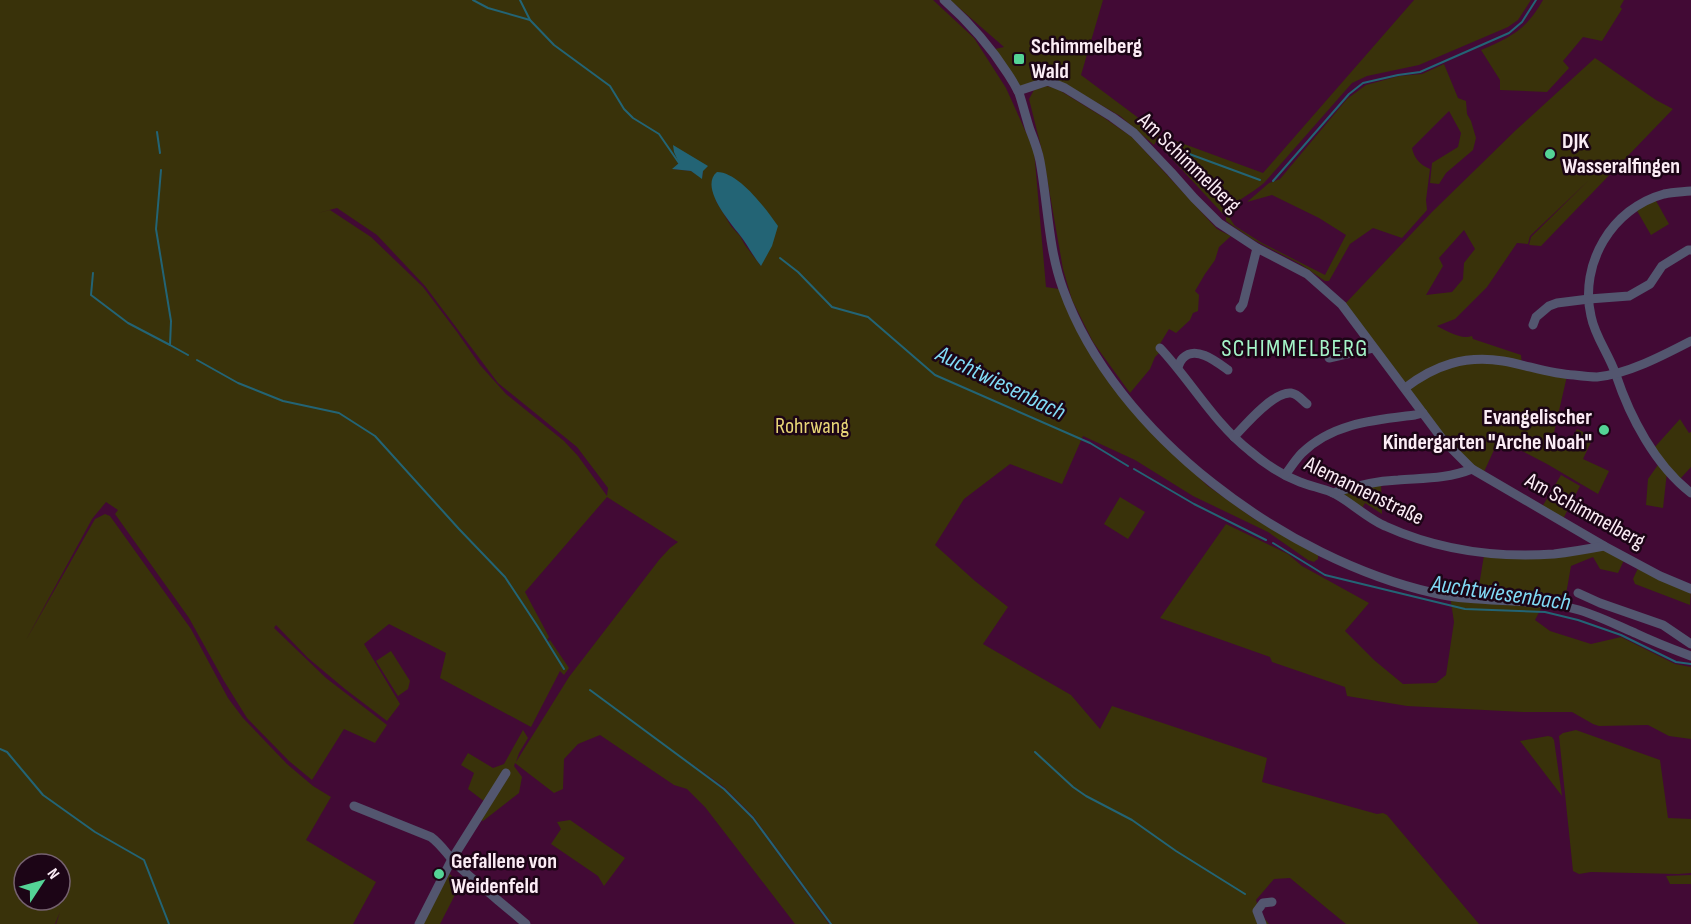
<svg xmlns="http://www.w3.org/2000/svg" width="1691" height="924" font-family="'Sofia Sans Condensed',sans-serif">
<rect width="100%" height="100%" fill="#420a35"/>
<g fill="#39320a" fill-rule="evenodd">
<path d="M0 0H933L974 38 1006 88 1034 150 1046 287 1059 289 1081 338 1164 445 1208 486 1253 518 1318 555V559L1314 562 1308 560 1268 532 1193 496 1135 460 1083 436 1062 484 1010 464 964 499 935 545 975 581 1008 607 983 644 1071 695 1100 729 1112 706 1267 758 1262 782 1377 814 1383 813 1387 815 1479 924H1346L1290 878 1274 879 1256 900 1260 913 1269 924H832L753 816 724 787 672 750 724 789 752 818 829 924H795L705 807 687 789 674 785 600 735 578 744 564 759 563 789 554 793 515 763 514 766 522 777 519 793 483 821 477 818 485 802 468 789 474 773 461 765 468 753 493 768 504 764 523 730 528 738 519 753 516 762 569 677 659 560 670 548 678 542 607 497 525 592 549 637 546 642 550 640 569 668 564 675 560 671 531 727 440 678 446 653 389 624 364 644 400 704 387 721 345 689 308 658 276 625 274 628 326 678 387 725 375 743 344 729 312 780 289 761 247 718 224 681 189 618 115 514 118 510 106 502 92 519 26 640 95 519 105 514 110 516 191 629 228 698 243 718 287 764 313 786 331 797 306 840 376 882 353 924H56L60 912 55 924H0ZM679 163 703 171 702 178 691 171 673 169ZM728 175 751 193 761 266 745 245 740 236 731 226 716 201ZM337 208 377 235 425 286 498 383 577 447 608 488 607 496 578 456 564 441 506 394 480 365 457 332 423 287 371 237 330 210 318 213ZM24 864H60V900H24Z"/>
<polygon points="950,0 1103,0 1081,75 1160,134 1154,145 1120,116 1059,81 1047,79 1018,88 995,49 1004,47"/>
<path d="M1414 0H1531L1518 20 1508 27 1419 65 1367 76 1352 83 1264 183C1251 194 1235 201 1223 214L1160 146 1163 138 1165 137 1263 173Z"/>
<path d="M1543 0H1624L1620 7 1622 9 1602 41 1583 37 1563 61 1569 68 1547 92 1500 90V80L1481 50C1511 37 1526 30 1543 0Z"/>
<path d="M1595 58 1656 100 1673 109 1541 246 1529 245 1531 237 1589 180 1530 236 1528 244 1517 243 1487 287 1455 319 1437 326C1447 331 1461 340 1472 336L1473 339 1521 355 1522 365 1460 359 1405 387 1344 305 1432 212 1516 130ZM1464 230 1475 249 1464 263 1463 279 1452 292 1426 295 1443 266 1439 258Z"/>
<path d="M1444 64 1458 98 1466 101 1467 114 1471 121 1476 138 1473 150 1446 173 1439 184 1430 183 1432 163 1458 147 1461 133 1449 111 1412 148C1414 158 1420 165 1430 169L1426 200 1427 210 1402 238 1373 228 1350 244 1329 281H1325L1300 264 1252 239 1226 221V217H1229L1235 226 1262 243 1325 275 1346 235 1319 218 1272 195 1247 202 1269 183 1280 179 1347 99 1366 85 1399 76 1422 74Z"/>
<polygon points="1046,86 1056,88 1103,117 1132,137 1217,229 1231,236 1219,247 1215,260 1205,274 1195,291 1199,295 1198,311 1193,313 1190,320 1176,333 1169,329 1158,347 1160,352 1155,357 1150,369 1130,393 1093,342 1072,300 1063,269 1043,155 1029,99 1034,90"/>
<polygon points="1655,199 1669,224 1651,235 1636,209"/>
<polygon points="1482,360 1567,376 1553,437 1561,440 1571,439 1577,429 1592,436 1593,438 1583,459 1609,471 1598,494 1547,464 1499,439 1483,474 1444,439 1406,389 1439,369"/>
<polygon points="1680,419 1689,433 1691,432 1691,467 1679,480 1654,448"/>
<polygon points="1660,462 1667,472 1663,508 1646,505 1648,479"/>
<polygon points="1561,475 1580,486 1563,519 1542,507"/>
<polygon points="1381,481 1382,514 1365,503 1360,512 1333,493"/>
<polygon points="1120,497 1145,512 1128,539 1104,524"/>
<polygon points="1226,524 1288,554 1302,566 1369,603 1345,631 1374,660 1403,684 1436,683 1446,675 1454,622 1450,596 1544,603 1535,620 1550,631 1591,644 1621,637 1675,664 1691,667 1691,739 1669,736 1648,725 1599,726 1593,724 1572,712 1523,712 1407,706 1347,696 1345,687 1272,662 1270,657 1160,618"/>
<polygon points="1605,548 1625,558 1618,573 1600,569 1593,557 1571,566 1565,600 1478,592 1484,555"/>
<polygon points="1639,566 1691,590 1690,605 1635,584 1633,579"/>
<polygon points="391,651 410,681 408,689 398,696 376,661"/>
<polygon points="1576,730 1660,760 1668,818 1691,819 1691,873 1678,874 1591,872 1579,874 1573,871 1559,736 1563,733"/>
<polygon points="1548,736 1552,737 1554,740 1562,796 1520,741"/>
<polygon points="570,820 625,858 604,886 598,876 551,844 561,829 557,822"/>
<polygon points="449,873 460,885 440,924 422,924"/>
<polygon points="1691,875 1691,884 1670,884 1666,876"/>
</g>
<g fill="#236475">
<polygon points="673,145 708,166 703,171 702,179 691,171 672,169 679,163 674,152"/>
<path d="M717 172C739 172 766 209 778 226L772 246 761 266C753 256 747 244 739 234 730 222 699 187 717 172Z"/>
</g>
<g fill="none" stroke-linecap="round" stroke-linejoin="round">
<g stroke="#236475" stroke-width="2">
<polyline points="473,0 488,8 530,20"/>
<polyline points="520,0 530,20 554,45 610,86 624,109 633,118 659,134 679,163"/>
<polyline points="157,132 160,153"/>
<polyline points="1173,148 1260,180"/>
<polyline points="161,170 156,229 171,321 170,345 188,355"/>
<polyline points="1273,181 1349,94 1363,83 1398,75 1420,72 1509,33 1522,22 1536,0"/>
<polyline points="780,258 798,272 832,307 868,317 935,375 1090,443 1128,466"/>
<polyline points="93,273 91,295 128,323 170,345"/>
<polyline points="197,360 238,383 283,401 339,413 375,436 459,529 505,577 538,627 564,669"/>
<polyline points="1134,469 1194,504 1266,540"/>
<polyline points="1273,543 1325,575 1465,609 1545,612 1578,620 1621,635 1676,662 1691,664"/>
<polyline points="590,690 724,789 753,818 831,924"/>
<polyline points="0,749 7,752 43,795 95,832 144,860 169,924"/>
<polyline points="1035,752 1073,787 1086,796 1132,820 1176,851 1245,894"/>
</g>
<g stroke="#53566f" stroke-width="9">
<path d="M944 0C970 23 990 46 1008 74 1012 80 1016 87 1019 93 1023 105 1026 118 1030 130 1034 140 1038 150 1040 161 1048 204 1048 248 1063 289 1115 435 1287 560 1434 593 1480 604 1529 597 1575 609 1595 614 1616 625 1635 633 1654 642 1672 649 1691 656"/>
<polyline points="1018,91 1048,81 1065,88 1112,117 1134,133 1171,172 1194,198 1219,223 1257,248 1307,274 1342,305 1443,440 1472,469 1604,546 1660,576 1691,589"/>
<path d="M1691 191C1682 192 1673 192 1664 194 1612 208 1579 264 1591 316 1595 337 1609 354 1616 375 1630 417 1655 465 1691 493"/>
<polyline points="1240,308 1243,304 1257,248"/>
<polyline points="1533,325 1536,317 1549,306 1557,303 1589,299 1629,296 1650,284 1662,266 1688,250 1691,250"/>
<path d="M1160 348C1191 381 1214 423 1250 451 1265 464 1282 475 1300 482 1310 486 1321 488 1331 492 1349 500 1366 518 1385 526 1438 550 1496 558 1554 554 1571 552 1588 549 1604 546"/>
<polyline points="1329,358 1373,348"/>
<path d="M1178 367C1179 364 1180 361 1183 358 1196 345 1217 362 1228 370"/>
<path d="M1405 388C1435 365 1465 355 1503 361 1527 365 1550 374 1574 375 1582 376 1590 377 1597 377 1628 374 1664 355 1691 341"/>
<path d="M1234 437C1245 425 1274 391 1291 393 1298 394 1302 400 1307 404"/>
<path d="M1285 475C1291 467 1296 459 1302 453 1333 423 1375 420 1415 415L1423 413"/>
<path d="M1333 493C1354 486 1375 481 1398 480 1423 478 1447 479 1472 469"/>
<polyline points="1578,593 1600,603 1663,625 1691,644"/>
<path d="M354 806 431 837C442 845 448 856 457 865 479 885 503 904 526 924"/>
<polyline points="419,924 452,859 506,773"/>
<polyline points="1262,924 1257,911 1263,903 1272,902"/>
</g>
</g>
<g fill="#54d396" stroke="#1c0516" stroke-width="2">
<rect x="1013" y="53" width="12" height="12" rx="3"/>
<circle cx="1550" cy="154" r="6"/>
<circle cx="1604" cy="430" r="6"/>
<circle cx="439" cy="874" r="6"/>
</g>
<g text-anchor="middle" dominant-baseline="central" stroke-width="5" stroke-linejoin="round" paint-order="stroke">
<g font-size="22" font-weight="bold" fill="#fbecf5" stroke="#1c0516" text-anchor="start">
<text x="1031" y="46">Schimmelberg<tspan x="1031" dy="25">Wald</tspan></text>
<text x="1562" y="141">DJK<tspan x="1562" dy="25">Wasseralfingen</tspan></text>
<text x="1592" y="417" text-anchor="end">Evangelischer<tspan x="1592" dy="25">Kindergarten "Arche Noah"</tspan></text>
<text x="451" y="861">Gefallene von<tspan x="451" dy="25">Weidenfeld</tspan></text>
</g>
<g font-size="22" fill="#fbecf5" stroke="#1c0516">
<text transform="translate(1189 163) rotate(44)">Am Schimmelberg</text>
<text transform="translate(1364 491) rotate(26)">Alemannenstraße</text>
<text transform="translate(1585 511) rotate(29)">Am Schimmelberg</text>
</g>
<g font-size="22" fill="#e7d577" stroke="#1c0516">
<text x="812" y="426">Rohrwang</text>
</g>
<g font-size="24" letter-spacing="1.5" fill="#a5f5c9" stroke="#1c0516">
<text x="1295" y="348">SCHIMMELBERG</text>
</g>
<g font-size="24" font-style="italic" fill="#81dbf6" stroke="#1c0516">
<text transform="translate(1001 383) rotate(26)">Auchtwiesenbach</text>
<text transform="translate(1501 593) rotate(8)">Auchtwiesenbach</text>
</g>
</g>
<g transform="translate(42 882) rotate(54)"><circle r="28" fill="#1c0516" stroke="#75616f" stroke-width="1.5"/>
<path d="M0-4.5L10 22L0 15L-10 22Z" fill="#54d396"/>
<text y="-9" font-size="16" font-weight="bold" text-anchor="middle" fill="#fbecf5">N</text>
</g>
</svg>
